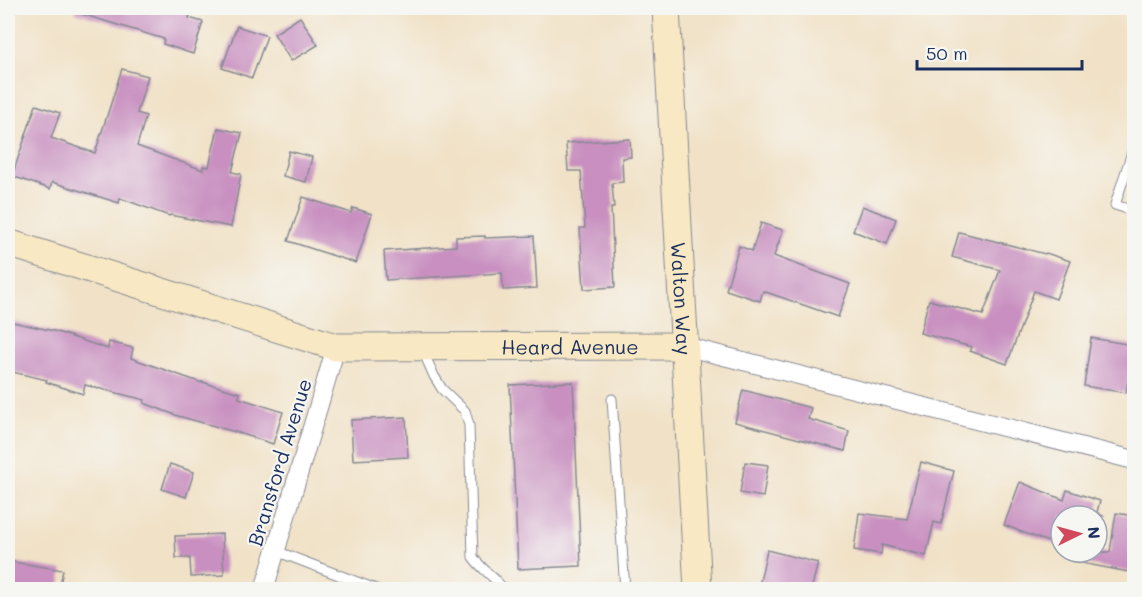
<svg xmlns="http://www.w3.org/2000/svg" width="1142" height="597" font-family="Mali,sans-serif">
<rect width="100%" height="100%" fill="#f6f6f2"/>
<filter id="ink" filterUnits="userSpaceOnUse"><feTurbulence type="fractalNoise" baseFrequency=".0167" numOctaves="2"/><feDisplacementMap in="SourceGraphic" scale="12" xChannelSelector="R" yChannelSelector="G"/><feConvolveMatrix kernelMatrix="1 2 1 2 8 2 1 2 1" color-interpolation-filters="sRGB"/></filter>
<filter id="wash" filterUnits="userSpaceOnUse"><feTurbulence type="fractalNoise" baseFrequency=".008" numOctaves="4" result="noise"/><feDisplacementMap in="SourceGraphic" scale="24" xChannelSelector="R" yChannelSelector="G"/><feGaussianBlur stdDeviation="1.35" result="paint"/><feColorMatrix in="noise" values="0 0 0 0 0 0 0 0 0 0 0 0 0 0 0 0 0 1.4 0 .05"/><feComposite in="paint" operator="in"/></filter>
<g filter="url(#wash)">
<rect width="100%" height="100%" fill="#f1e2c7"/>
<g id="blocks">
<g fill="#c88fc0">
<polygon points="76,8 192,8 189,18 203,22 193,54 163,44 164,39 75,12"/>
<polygon points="300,17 318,45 291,61 274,34"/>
<polygon points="237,26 267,36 252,78 222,68"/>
<polygon points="122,69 148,76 137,113 146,116 137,146 203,170 203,166 209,167 218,128 242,133 232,172 241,174 231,227 170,215 169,216 120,198 119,203 52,182 50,189 12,176 36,105 60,113 51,138 95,153"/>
<polygon points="630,139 631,157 622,158 623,182 612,183 614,208 611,208 615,287 584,289 580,228 585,228 581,171 568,171 566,143"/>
<polygon points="289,151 312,157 306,182 283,176"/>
<polygon points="303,197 351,213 353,208 372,214 356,263 288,241"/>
<polygon points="862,206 896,219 887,244 853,231"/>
<polygon points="761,223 783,230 774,256 850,284 838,317 763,291 760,301 726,290 739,246 752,251"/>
<polygon points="959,232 1045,254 1046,253 1070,261 1056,299 1034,291 1007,364 970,351 972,347 920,333 929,300 983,315 1000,270 952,257"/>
<polygon points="485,236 485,238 534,236 537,288 503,290 502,273 386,280 384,251 456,246 456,237"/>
<polygon points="8,321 54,331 108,349 109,342 133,348 131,358 202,383 202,382 240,393 239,398 283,412 273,444 239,433 178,416 144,403 145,400 85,385 83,394 46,382 47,380 8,371"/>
<polygon points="1091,338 1133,345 1126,393 1084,386"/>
<polygon points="573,382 581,566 518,569 510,385"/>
<polygon points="743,390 811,408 808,419 849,431 845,451 735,422"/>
<polygon points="406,417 408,457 353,460 351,420"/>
<polygon points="745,462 768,465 763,497 740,493"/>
<polygon points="921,462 954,471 941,524 934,522 926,556 882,545 881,554 854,550 859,513 907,519"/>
<polygon points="170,464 194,472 186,497 162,489"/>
<polygon points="1020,482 1064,500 1067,490 1100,501 1097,512 1103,516 1061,516 1061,547 1004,525"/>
<polygon points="1116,513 1134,516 1134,573 1071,561 1071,552 1110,552"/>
<polygon points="222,534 224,575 191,577 190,558 176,558 175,536"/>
<polygon points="767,550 818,563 811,590 758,590"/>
<polygon points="8,561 63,570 59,590 8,590"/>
</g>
</g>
</g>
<g filter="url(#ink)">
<use href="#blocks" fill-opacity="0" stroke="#868892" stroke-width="1.5"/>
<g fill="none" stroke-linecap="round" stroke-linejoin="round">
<g stroke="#868892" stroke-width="11">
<g id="lane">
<polyline points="1134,146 1115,205 1134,211"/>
<path d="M422 349 434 376 442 389 465 411 469 425 473 557C482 570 495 577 504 590"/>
<polyline points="612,399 625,590"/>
<polyline points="276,551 378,590"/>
</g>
</g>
<g stroke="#868892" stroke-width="20">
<g id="street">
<polyline points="684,346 1134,460"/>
<polyline points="264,590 336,347"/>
</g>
</g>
<g stroke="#868892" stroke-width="29">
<g id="secondary">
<path id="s1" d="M666 8 698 590"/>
<path id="s2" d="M8 243 336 347 684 346"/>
</g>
</g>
<use href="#lane" stroke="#fff" stroke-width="9"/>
<use href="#street" stroke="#fff" stroke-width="18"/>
<use href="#secondary" stroke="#f8e8c3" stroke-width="27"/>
</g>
</g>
<g text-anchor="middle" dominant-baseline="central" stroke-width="4.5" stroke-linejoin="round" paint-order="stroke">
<g font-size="20" fill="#1b2f5e" stroke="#f6f6f2">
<text stroke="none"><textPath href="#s1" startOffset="291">Walton Way</textPath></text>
<text stroke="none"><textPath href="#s2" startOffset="578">Heard Avenue</textPath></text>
<text transform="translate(279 462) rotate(-73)">Bransford Avenue</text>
</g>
</g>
<rect width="1142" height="597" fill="none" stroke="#f6f6f2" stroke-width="30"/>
<g transform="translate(1079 534) rotate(85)"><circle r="28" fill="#f6f6f2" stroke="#9ea6b7" stroke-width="1.5"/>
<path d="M0-4.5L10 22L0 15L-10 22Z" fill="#d1495b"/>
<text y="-9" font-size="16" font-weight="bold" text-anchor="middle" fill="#1b2f5e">N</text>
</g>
<path d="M917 60v9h165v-9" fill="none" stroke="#1b2f5e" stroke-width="3"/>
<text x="926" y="60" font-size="18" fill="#1b2f5e" stroke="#f6f6f2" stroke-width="4.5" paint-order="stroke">50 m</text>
</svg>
